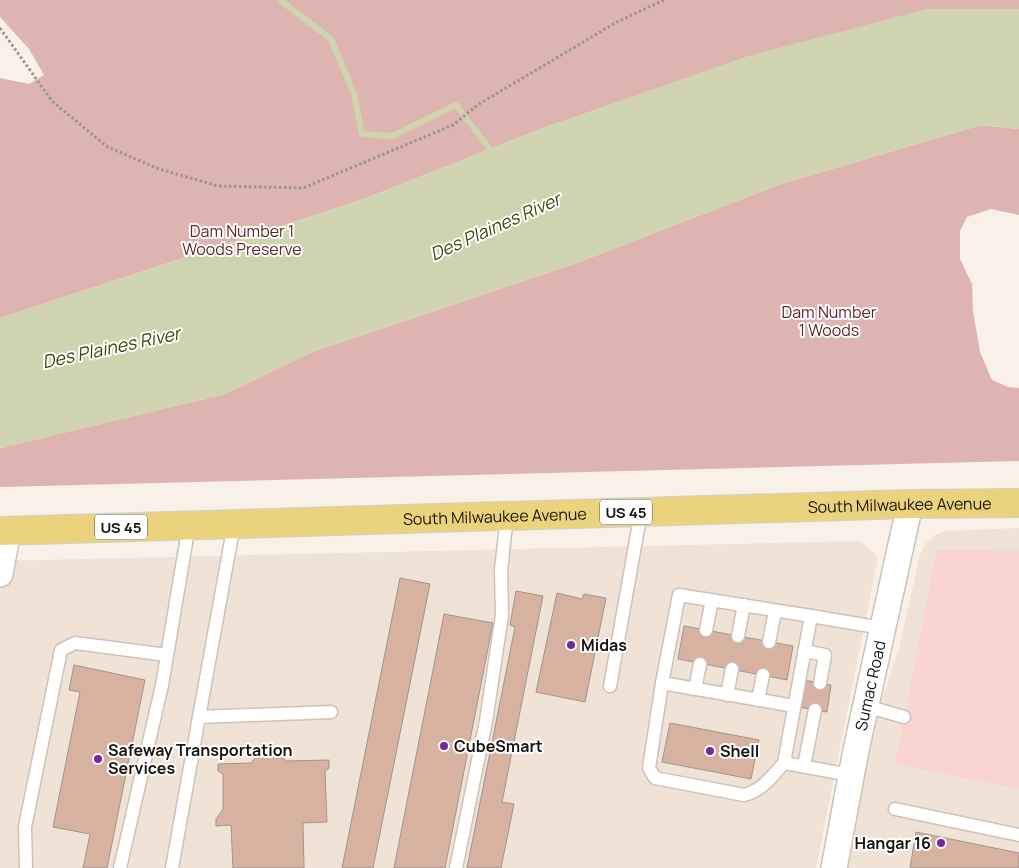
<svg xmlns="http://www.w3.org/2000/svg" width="1019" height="868" font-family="Manrope,sans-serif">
<rect width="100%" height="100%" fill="#f9f0e8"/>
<g fill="#f0e2d4">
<polygon points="1019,528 1019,868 843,868 868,741 899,649 920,554 926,543 935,535 946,531"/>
<polygon points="861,541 878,557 816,868 0,868 0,561"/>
</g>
<polygon fill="#f9d4d1" points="937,550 1019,551 1019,789 895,764"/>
<g fill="#deb4b1">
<polygon points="0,0 1019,0 1019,9 927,9 545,127 364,199 0,318 0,78 29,84 44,75 29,49 0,17"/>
<polygon points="981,125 1019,129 1019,215 991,209 967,217 960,231 960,259 972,284 973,311 980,352 992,380 1008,387 1019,388 1019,461 0,487 0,448 225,394 312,352 574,264 781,184"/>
</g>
<polygon fill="#cfd3af" points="927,9 1019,9 1019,129 981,125 781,184 574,264 312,352 225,394 0,448 0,318 364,199 545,127 748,56"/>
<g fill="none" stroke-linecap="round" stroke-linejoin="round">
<polyline stroke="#cfd3af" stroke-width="6" points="280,0 331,39 354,94 362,134 392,136 456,105 495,156"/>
</g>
<g fill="#d7b2a1" stroke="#9f9590">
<polygon points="400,578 430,584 373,868 342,868"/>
<polygon points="516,591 543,596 502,802 514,804 501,868 467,868 515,627 510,625"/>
<polygon points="557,593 582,599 584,594 606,598 585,702 536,692"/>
<polygon points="444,614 493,623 445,868 394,868"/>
<polygon points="684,626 793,646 787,680 678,659"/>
<polygon points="74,665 145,680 107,868 83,868 90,834 53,827 80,692 69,690"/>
<polygon points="803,680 831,685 827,712 798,707"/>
<polygon points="670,723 759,740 751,779 662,762"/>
<polygon points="258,754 278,754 286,761 329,760 329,768 325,771 327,822 303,823 304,868 233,868 231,825 216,826 216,819 223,809 223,774 218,771 218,764 251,763"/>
<polygon points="916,832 1019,853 1019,868 910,868"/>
</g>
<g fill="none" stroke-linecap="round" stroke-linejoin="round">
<g stroke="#cbc3bb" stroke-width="15">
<g id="lane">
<polyline points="234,524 199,717 331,712"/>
<polyline points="811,616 882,628"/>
<polyline points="706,630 712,600"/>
<polyline points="738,636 744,605"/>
<polyline points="769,642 775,611"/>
<polyline points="804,651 825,655 820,683"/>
<path d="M662 683 649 768 655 778 744 795C762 791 772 776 784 763"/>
<polyline points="610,686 641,512"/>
<polyline points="695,689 700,664"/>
<polyline points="727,695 732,669"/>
<polyline points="758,700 763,675"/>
<polyline points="794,706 662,683 679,595 811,616 784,763 851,775"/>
<polyline points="866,706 904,717"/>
<polyline points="804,766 815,710"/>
<polyline points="895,809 1019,835"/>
<polyline points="26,868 25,827 61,650 75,643 167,655"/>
<polyline points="120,868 162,685 189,525"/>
<polyline points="172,868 199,717"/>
<polyline points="456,868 486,721 502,615 501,570 507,516"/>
</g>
</g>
<g stroke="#cbc3bb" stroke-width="28">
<g id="street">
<polyline points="0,574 8,530"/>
<path id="s1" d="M834 868 856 750 910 504"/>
</g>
</g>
<g stroke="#d0d0cf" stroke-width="30">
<g id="primary">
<path id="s2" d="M0 531 910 504 1019 503"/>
</g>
</g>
<polyline stroke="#9b958f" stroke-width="3" stroke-dasharray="2.5 2.5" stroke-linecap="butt" points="0,28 52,101 106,146 156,168 218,186 303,188 453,125 479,104 617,22 664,0"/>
<use href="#lane" stroke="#fff" stroke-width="12"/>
<use href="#street" stroke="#fff" stroke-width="25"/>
<use href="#primary" stroke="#ebd27c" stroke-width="28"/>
</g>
<g fill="#792798" stroke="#fff" stroke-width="2">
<circle cx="571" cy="645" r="5"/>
<circle cx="444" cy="746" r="5"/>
<circle cx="710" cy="751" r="5"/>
<circle cx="98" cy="759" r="5"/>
<circle cx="941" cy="843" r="5"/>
</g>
<g text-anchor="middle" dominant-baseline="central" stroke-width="4" stroke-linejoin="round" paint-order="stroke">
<g fill="#fff" stroke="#5c5a58" stroke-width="1">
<rect x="600" y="499.5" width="52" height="25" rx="4"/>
<rect x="95" y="514.5" width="52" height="25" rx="4"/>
</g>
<g font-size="15" font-weight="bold" fill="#161310">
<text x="626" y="512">US 45</text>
<text x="121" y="527">US 45</text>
</g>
<g font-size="16" fill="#5c2726" stroke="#fff">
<text x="242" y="231">Dam Number 1<tspan x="242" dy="18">Woods Preserve</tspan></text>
<text x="829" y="312">Dam Number<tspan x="829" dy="18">1 Woods</tspan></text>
</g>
<g font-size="16" fill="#161310" stroke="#fff">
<text stroke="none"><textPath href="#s2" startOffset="900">South Milwaukee Avenue</textPath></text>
<text stroke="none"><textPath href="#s2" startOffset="495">South Milwaukee Avenue</textPath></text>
<text stroke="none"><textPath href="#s1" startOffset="186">Sumac Road</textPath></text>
</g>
<g font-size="16" font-weight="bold" fill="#161310" stroke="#fff" text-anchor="start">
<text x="581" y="645">Midas</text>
<text x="454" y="746">CubeSmart</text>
<text x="108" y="750">Safeway Transportation<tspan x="108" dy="18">Services</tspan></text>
<text x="720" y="751">Shell</text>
<text x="931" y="843" text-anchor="end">Hangar 16</text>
</g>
<g font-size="18" font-style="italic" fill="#43470a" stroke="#fff">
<text transform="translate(495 226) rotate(-24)">Des Plaines River</text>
<text transform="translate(111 347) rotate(-12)">Des Plaines River</text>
</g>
</g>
</svg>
